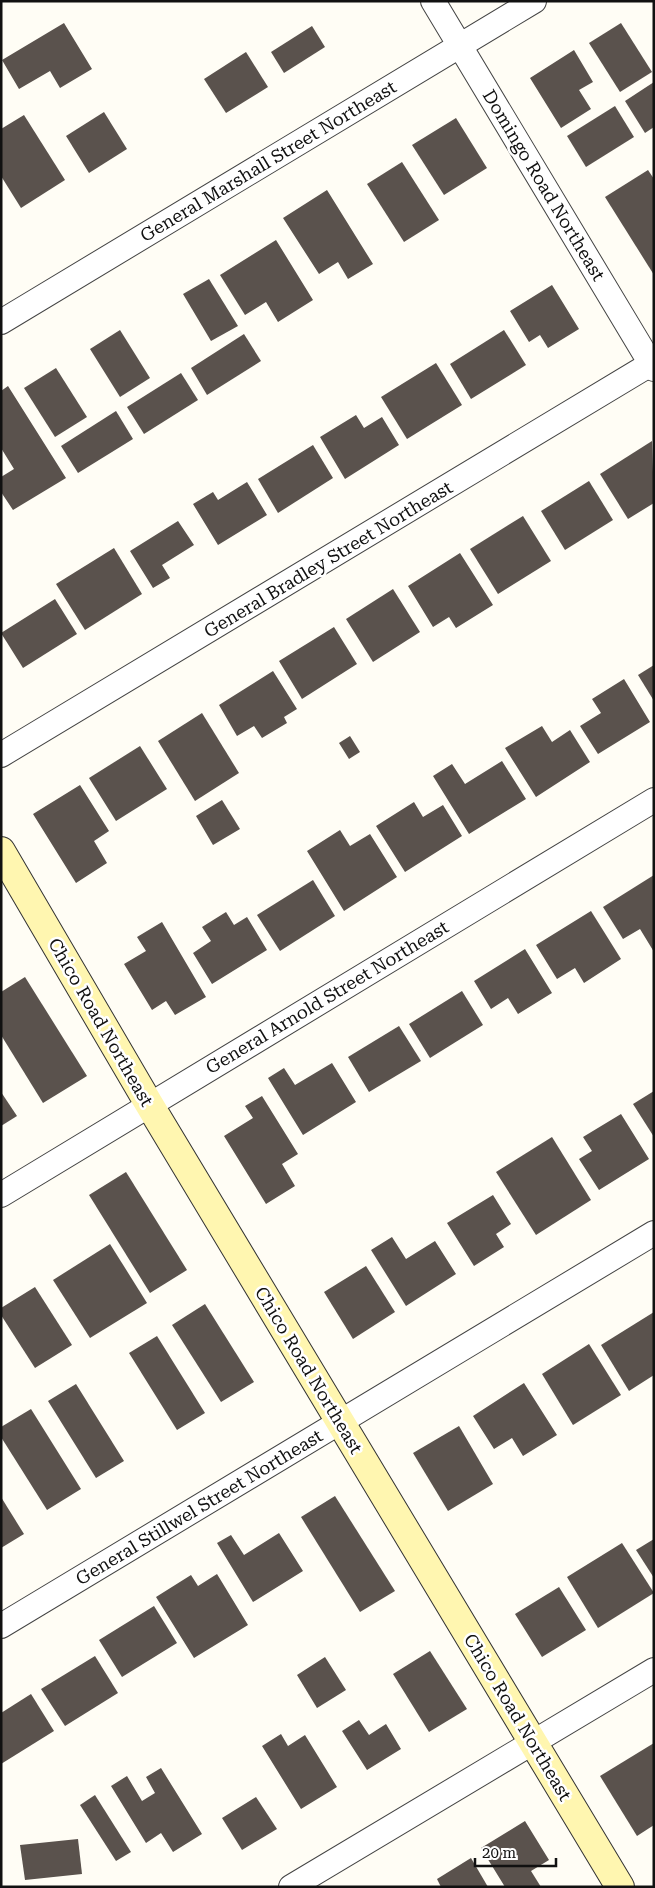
<svg xmlns="http://www.w3.org/2000/svg" width="655" height="1888" font-family="'Roboto Serif',serif">
<rect width="100%" height="100%" fill="#fffdf5"/>
<g fill="#5a524d">
<polygon points="64,23 92,69 60,88 50,71 19,89 2,60"/>
<polygon points="621,23 652,72 620,92 589,43"/>
<polygon points="312,26 325,47 284,73 271,52"/>
<polygon points="574,50 593,82 579,90 591,109 561,128 530,78"/>
<polygon points="246,52 268,87 226,113 204,79"/>
<polygon points="654,82 654,127 645,133 625,101"/>
<polygon points="615,106 634,137 586,167 567,136"/>
<polygon points="104,112 127,149 89,173 66,136"/>
<polygon points="24,115 65,180 21,208 1,176 1,129"/>
<polygon points="456,118 487,168 444,195 412,145"/>
<polygon points="402,162 439,220 404,242 367,184"/>
<polygon points="648,170 654,179 654,275 605,197"/>
<polygon points="327,190 373,264 348,279 338,262 319,274 283,218"/>
<polygon points="276,240 313,300 278,322 266,302 245,315 220,275"/>
<polygon points="209,279 238,326 211,341 183,294"/>
<polygon points="552,285 579,329 548,348 540,335 529,342 510,311"/>
<polygon points="120,330 150,378 120,397 90,349"/>
<polygon points="504,330 526,365 471,399 450,364"/>
<polygon points="244,334 261,361 207,395 191,368"/>
<polygon points="436,363 462,405 407,439 381,397"/>
<polygon points="56,368 87,417 55,437 24,388"/>
<polygon points="181,373 198,400 144,434 127,407"/>
<polygon points="8,386 66,478 13,510 1,492 1,477 14,469 1,448 1,391"/>
<polygon points="116,411 133,439 78,473 61,446"/>
<polygon points="356,415 364,428 382,417 399,445 345,479 320,437"/>
<polygon points="652,441 654,503 628,519 600,474"/>
<polygon points="313,445 333,478 278,513 258,479"/>
<polygon points="589,481 613,520 565,550 541,511"/>
<polygon points="247,482 267,515 218,545 193,504 213,492 218,500"/>
<polygon points="523,516 551,561 498,594 470,549"/>
<polygon points="178,521 194,545 162,565 170,578 153,588 130,551"/>
<polygon points="114,548 142,594 85,630 56,584"/>
<polygon points="460,553 493,605 456,628 449,617 433,627 408,586"/>
<polygon points="393,589 420,632 373,662 346,619"/>
<polygon points="55,599 77,634 23,668 1,633"/>
<polygon points="334,627 357,664 302,699 279,661"/>
<polygon points="654,665 654,701 638,675"/>
<polygon points="273,671 297,709 284,717 287,723 262,738 254,726 237,736 219,705"/>
<polygon points="624,679 650,722 598,754 580,726 601,713 592,699"/>
<polygon points="202,713 239,773 195,801 158,741"/>
<polygon points="542,726 552,742 570,730 590,762 536,797 505,748"/>
<polygon points="350,736 360,752 349,759 339,743"/>
<polygon points="140,746 167,789 116,821 89,778"/>
<polygon points="502,761 526,799 469,834 433,776 452,764 465,784"/>
<polygon points="80,785 109,831 94,841 107,863 76,883 33,814"/>
<polygon points="222,800 240,829 213,845 196,816"/>
<polygon points="414,802 423,817 443,805 462,836 405,872 376,826"/>
<polygon points="340,830 350,846 370,834 397,877 344,911 307,851"/>
<polygon points="654,875 654,952 640,929 623,939 603,907"/>
<polygon points="313,880 335,916 280,951 257,915"/>
<polygon points="591,911 621,959 584,983 575,968 557,979 536,945"/>
<polygon points="226,912 234,925 247,917 267,950 212,984 193,953 211,941 202,927"/>
<polygon points="162,922 206,997 175,1015 166,1001 152,1010 124,964 146,951 137,937"/>
<polygon points="525,949 552,993 518,1014 508,998 491,1009 474,981"/>
<polygon points="25,977 87,1076 43,1103 1,1035 1,992"/>
<polygon points="462,991 483,1025 430,1058 409,1024"/>
<polygon points="399,1026 421,1061 369,1092 348,1057"/>
<polygon points="332,1063 356,1102 303,1135 268,1078 284,1068 295,1085"/>
<polygon points="654,1091 654,1137 633,1104"/>
<polygon points="1,1092 17,1116 1,1126"/>
<polygon points="262,1096 298,1154 282,1164 295,1186 266,1204 224,1136 253,1118 245,1106"/>
<polygon points="621,1114 649,1159 599,1190 579,1159 592,1151 583,1137"/>
<polygon points="552,1137 591,1200 536,1235 496,1172"/>
<polygon points="126,1172 187,1270 150,1293 89,1195"/>
<polygon points="493,1195 511,1224 496,1234 504,1247 474,1266 447,1223"/>
<polygon points="392,1237 406,1259 435,1241 456,1274 406,1306 371,1250"/>
<polygon points="110,1244 147,1303 90,1338 53,1280"/>
<polygon points="366,1266 395,1312 353,1339 324,1292"/>
<polygon points="35,1287 72,1345 35,1368 1,1315 1,1308"/>
<polygon points="205,1304 254,1382 221,1402 172,1325"/>
<polygon points="654,1312 654,1375 629,1391 601,1345"/>
<polygon points="157,1336 205,1413 177,1430 129,1353"/>
<polygon points="589,1344 621,1395 573,1425 542,1374"/>
<polygon points="524,1383 557,1435 523,1456 512,1438 494,1449 473,1416"/>
<polygon points="76,1384 124,1461 96,1478 48,1401"/>
<polygon points="31,1409 81,1489 47,1510 1,1437 1,1427"/>
<polygon points="459,1426 493,1484 448,1511 413,1453"/>
<polygon points="335,1496 395,1591 360,1612 301,1517"/>
<polygon points="1,1497 24,1534 1,1548"/>
<polygon points="279,1533 303,1571 253,1602 217,1543 231,1535 244,1555"/>
<polygon points="654,1539 654,1578 636,1550"/>
<polygon points="622,1543 654,1593 598,1628 567,1577"/>
<polygon points="217,1574 248,1625 194,1658 156,1597 191,1575 198,1586"/>
<polygon points="559,1587 586,1630 542,1657 515,1614"/>
<polygon points="154,1606 177,1643 122,1677 99,1640"/>
<polygon points="430,1651 467,1709 429,1732 393,1674"/>
<polygon points="95,1656 118,1693 65,1726 41,1689"/>
<polygon points="325,1657 346,1690 317,1708 297,1675"/>
<polygon points="31,1694 54,1731 1,1764 1,1713"/>
<polygon points="359,1720 369,1735 386,1724 401,1749 367,1770 342,1731"/>
<polygon points="281,1734 288,1746 305,1735 337,1787 301,1809 262,1746"/>
<polygon points="654,1743 654,1825 637,1836 600,1776"/>
<polygon points="161,1768 202,1834 173,1852 161,1833 146,1843 111,1786 127,1776 142,1801 155,1793 146,1777"/>
<polygon points="95,1795 131,1852 116,1861 80,1805"/>
<polygon points="256,1797 277,1829 242,1850 222,1818"/>
<polygon points="525,1821 549,1860 531,1871 541,1887 505,1887 481,1848"/>
<polygon points="78,1839 82,1874 25,1880 20,1845"/>
<polygon points="471,1858 488,1887 441,1887 437,1879"/>
</g>
<g fill="none" stroke-linecap="round" stroke-linejoin="round">
<g stroke="#444" stroke-width="26">
<g id="street">
<polyline points="433,1 654,369"/>
<polyline points="1,322 534,1"/>
<polyline points="1,755 654,362"/>
<polyline points="1,1195 654,800"/>
<polyline points="1,1626 654,1233"/>
<polyline points="291,1887 654,1670"/>
</g>
</g>
<g stroke="#333" stroke-width="30">
<polyline id="secondary" points="1,851 149,1104 620,1887"/>
</g>
<use href="#street" stroke="#fff" stroke-width="24"/>
<use href="#secondary" stroke="#fff6b0" stroke-width="28"/>
</g>
<g text-anchor="middle" dominant-baseline="central" stroke-width="5" stroke-linejoin="round" paint-order="stroke">
<g font-size="18" fill="#111" stroke="#fff">
<text transform="translate(268 161) rotate(-31)">General Marshall Street Northeast</text>
<text transform="translate(544 185) rotate(59)">Domingo Road Northeast</text>
<text transform="translate(328 559) rotate(-31)">General Bradley Street Northeast</text>
<text transform="translate(327 997) rotate(-31)">General Arnold Street Northeast</text>
<text transform="translate(101 1022) rotate(60)">Chico Road Northeast</text>
<text transform="translate(309 1370) rotate(59)">Chico Road Northeast</text>
<text transform="translate(199 1507) rotate(-31)">General Stillwel Street Northeast</text>
<text transform="translate(518 1717) rotate(59)">Chico Road Northeast</text>
</g>
</g>
<rect width="655" height="1888" fill="none" stroke="#111111" stroke-width="5"/>
<path d="M475 1858v8h81v-8" fill="none" stroke="#111111" stroke-width="2.5"/>
<text x="482" y="1858" font-size="15" fill="#111111" stroke="#ffffff" stroke-width="4" paint-order="stroke">20 m</text>
</svg>
